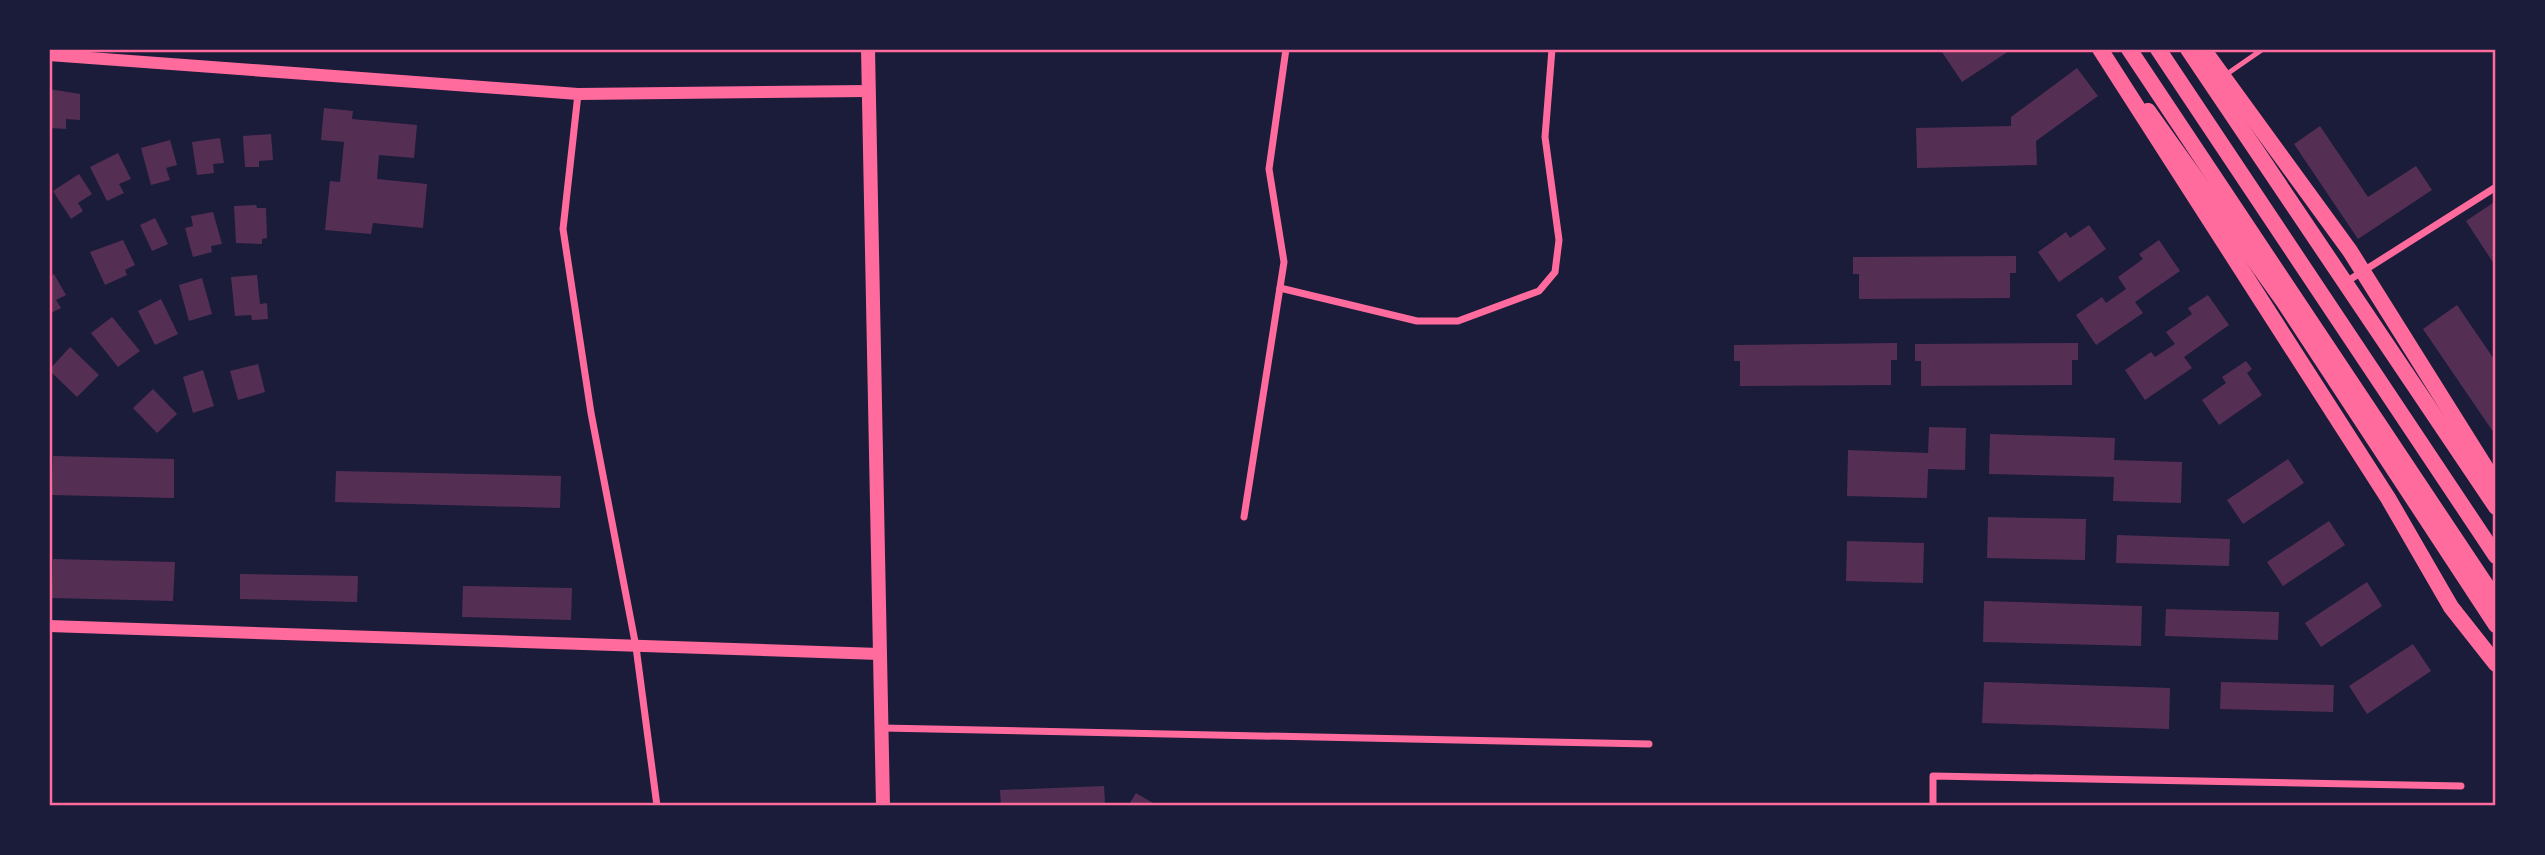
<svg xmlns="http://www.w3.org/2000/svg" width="2545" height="855" font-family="'Titillium Web',sans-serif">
<rect width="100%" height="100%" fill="#1b1b3a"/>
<g fill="#542f53">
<polygon points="1940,49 2012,49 1962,82"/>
<polygon points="2077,68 2098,96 2036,141 2037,165 1917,168 1916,128 2011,126 2011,117"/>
<polygon points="49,89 80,94 80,120 66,119 66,129 49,128"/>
<polygon points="324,108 353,111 352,119 417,125 414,158 379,155 377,179 427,184 423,228 373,223 371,234 325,230 330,181 340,182 344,142 321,140"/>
<polygon points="2320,126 2368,197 2416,166 2432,190 2358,239 2294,144"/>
<polygon points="271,134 273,160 259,161 259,167 245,167 243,136"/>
<polygon points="220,138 224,163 213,164 214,173 197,175 192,142"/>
<polygon points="170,140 177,165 166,168 170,180 151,185 141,148"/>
<polygon points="118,153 131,179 119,184 124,193 107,201 90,167"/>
<polygon points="79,174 92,194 78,203 83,211 71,219 53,191"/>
<polygon points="2496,201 2496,267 2466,221"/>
<polygon points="256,205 257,208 266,208 267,238 262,239 262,244 236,243 234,206"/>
<polygon points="213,212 222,244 211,246 212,252 193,257 185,228 193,226 191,216"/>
<polygon points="155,218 168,244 152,251 140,225"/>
<polygon points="2089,225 2106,249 2059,282 2038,252 2066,232 2070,238"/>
<polygon points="123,240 135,265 125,270 127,275 105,285 90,252"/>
<polygon points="2159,240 2180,271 2135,302 2143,313 2096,345 2076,315 2102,297 2106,303 2126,289 2118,277 2143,259 2139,254"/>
<polygon points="2016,256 2016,273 2010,273 2010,298 1859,299 1859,274 1853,274 1853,257"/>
<polygon points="54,274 66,295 56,300 61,308 49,314 49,277"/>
<polygon points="257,275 260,304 267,303 268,319 252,320 251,315 235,316 231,277"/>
<polygon points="202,278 212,314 189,321 179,285"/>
<polygon points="2208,295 2229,325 2184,357 2192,368 2145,400 2125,370 2151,352 2155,357 2175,344 2166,332 2192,314 2188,308"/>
<polygon points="161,299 178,334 155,345 138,311"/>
<polygon points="2457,305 2496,362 2496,436 2423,329"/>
<polygon points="112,317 140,351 118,367 91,333"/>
<polygon points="1897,343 1897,360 1891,360 1891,385 1740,386 1740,361 1734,361 1734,345"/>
<polygon points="2078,343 2078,360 2072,360 2072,385 1921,386 1921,361 1915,361 1915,344"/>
<polygon points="70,347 99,375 77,397 49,370"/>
<polygon points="2246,361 2252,369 2247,373 2262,395 2219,425 2202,400 2226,383 2222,377"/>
<polygon points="258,364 265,392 238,400 230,371"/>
<polygon points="203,370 214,406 193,413 183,377"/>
<polygon points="153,389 177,414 157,433 133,408"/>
<polygon points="1929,427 1966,428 1965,470 1928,469 1927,498 1847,496 1848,450 1928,453"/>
<polygon points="1990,434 2115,438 2114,460 2182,462 2181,503 2113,501 2114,477 1989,474"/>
<polygon points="53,456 174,459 174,498 52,495"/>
<polygon points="2288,459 2304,483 2243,524 2227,500"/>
<polygon points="336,471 561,476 560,508 335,502"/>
<polygon points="1988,517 2086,519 2085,560 1987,558"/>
<polygon points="2329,521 2345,545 2283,586 2267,562"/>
<polygon points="2117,535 2230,539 2229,566 2116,563"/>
<polygon points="1847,541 1924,543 1923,583 1846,581"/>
<polygon points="53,559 175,562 173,601 52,598"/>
<polygon points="240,574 358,576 357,602 240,599"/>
<polygon points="2367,582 2382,606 2321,647 2305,623"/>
<polygon points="463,586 572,588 571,620 462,617"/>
<polygon points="1984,601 2142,606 2141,646 1983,642"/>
<polygon points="2166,609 2279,612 2278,640 2165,636"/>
<polygon points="2413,644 2431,671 2367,714 2349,686"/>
<polygon points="1984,682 2170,688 2169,729 1982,723"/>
<polygon points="2221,682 2334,685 2333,712 2220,709"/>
<polygon points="1104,786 1105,803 1120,806 1001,806 1000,790"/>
<polygon points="1136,793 1158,806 1128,806"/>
</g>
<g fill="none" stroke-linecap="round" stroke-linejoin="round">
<polyline stroke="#ff6b9d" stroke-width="5" points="2224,76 2263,49"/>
<g stroke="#ff6b9d" stroke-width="7">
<polyline points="578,94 563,229 591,413 636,647 657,806"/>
<polyline points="2346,282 2496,187"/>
<polyline points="1280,288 1417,321 1458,321 1539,291 1555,272 1559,240 1545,137 1552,49"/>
<polyline points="1244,517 1284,262 1269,169 1286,49"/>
<polyline points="882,728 1649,744"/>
<polyline points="1933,806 1933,776 2461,786"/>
</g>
<g stroke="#ff6b9d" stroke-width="12">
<polyline points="49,55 578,94 869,91"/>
<polyline points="49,626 879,654"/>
</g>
<polyline stroke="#ff6b9d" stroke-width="14" points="868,49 883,806"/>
<g stroke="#ff6b9d" stroke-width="16">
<polyline points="2188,49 2496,507"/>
<polyline points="2148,111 2284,302 2496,625"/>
</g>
<g stroke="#ff6b9d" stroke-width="16">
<polyline points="2100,49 2388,498 2451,607 2496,664"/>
<polyline points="2129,49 2496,600"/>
<polyline points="2158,49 2496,556"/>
<polyline points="2203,49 2350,251 2496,484"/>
</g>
</g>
<rect width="2545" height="855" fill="none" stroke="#1b1b3a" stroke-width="102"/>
<rect x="51" y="51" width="2443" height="753" fill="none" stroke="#ff6b9d" stroke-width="2.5"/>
</svg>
